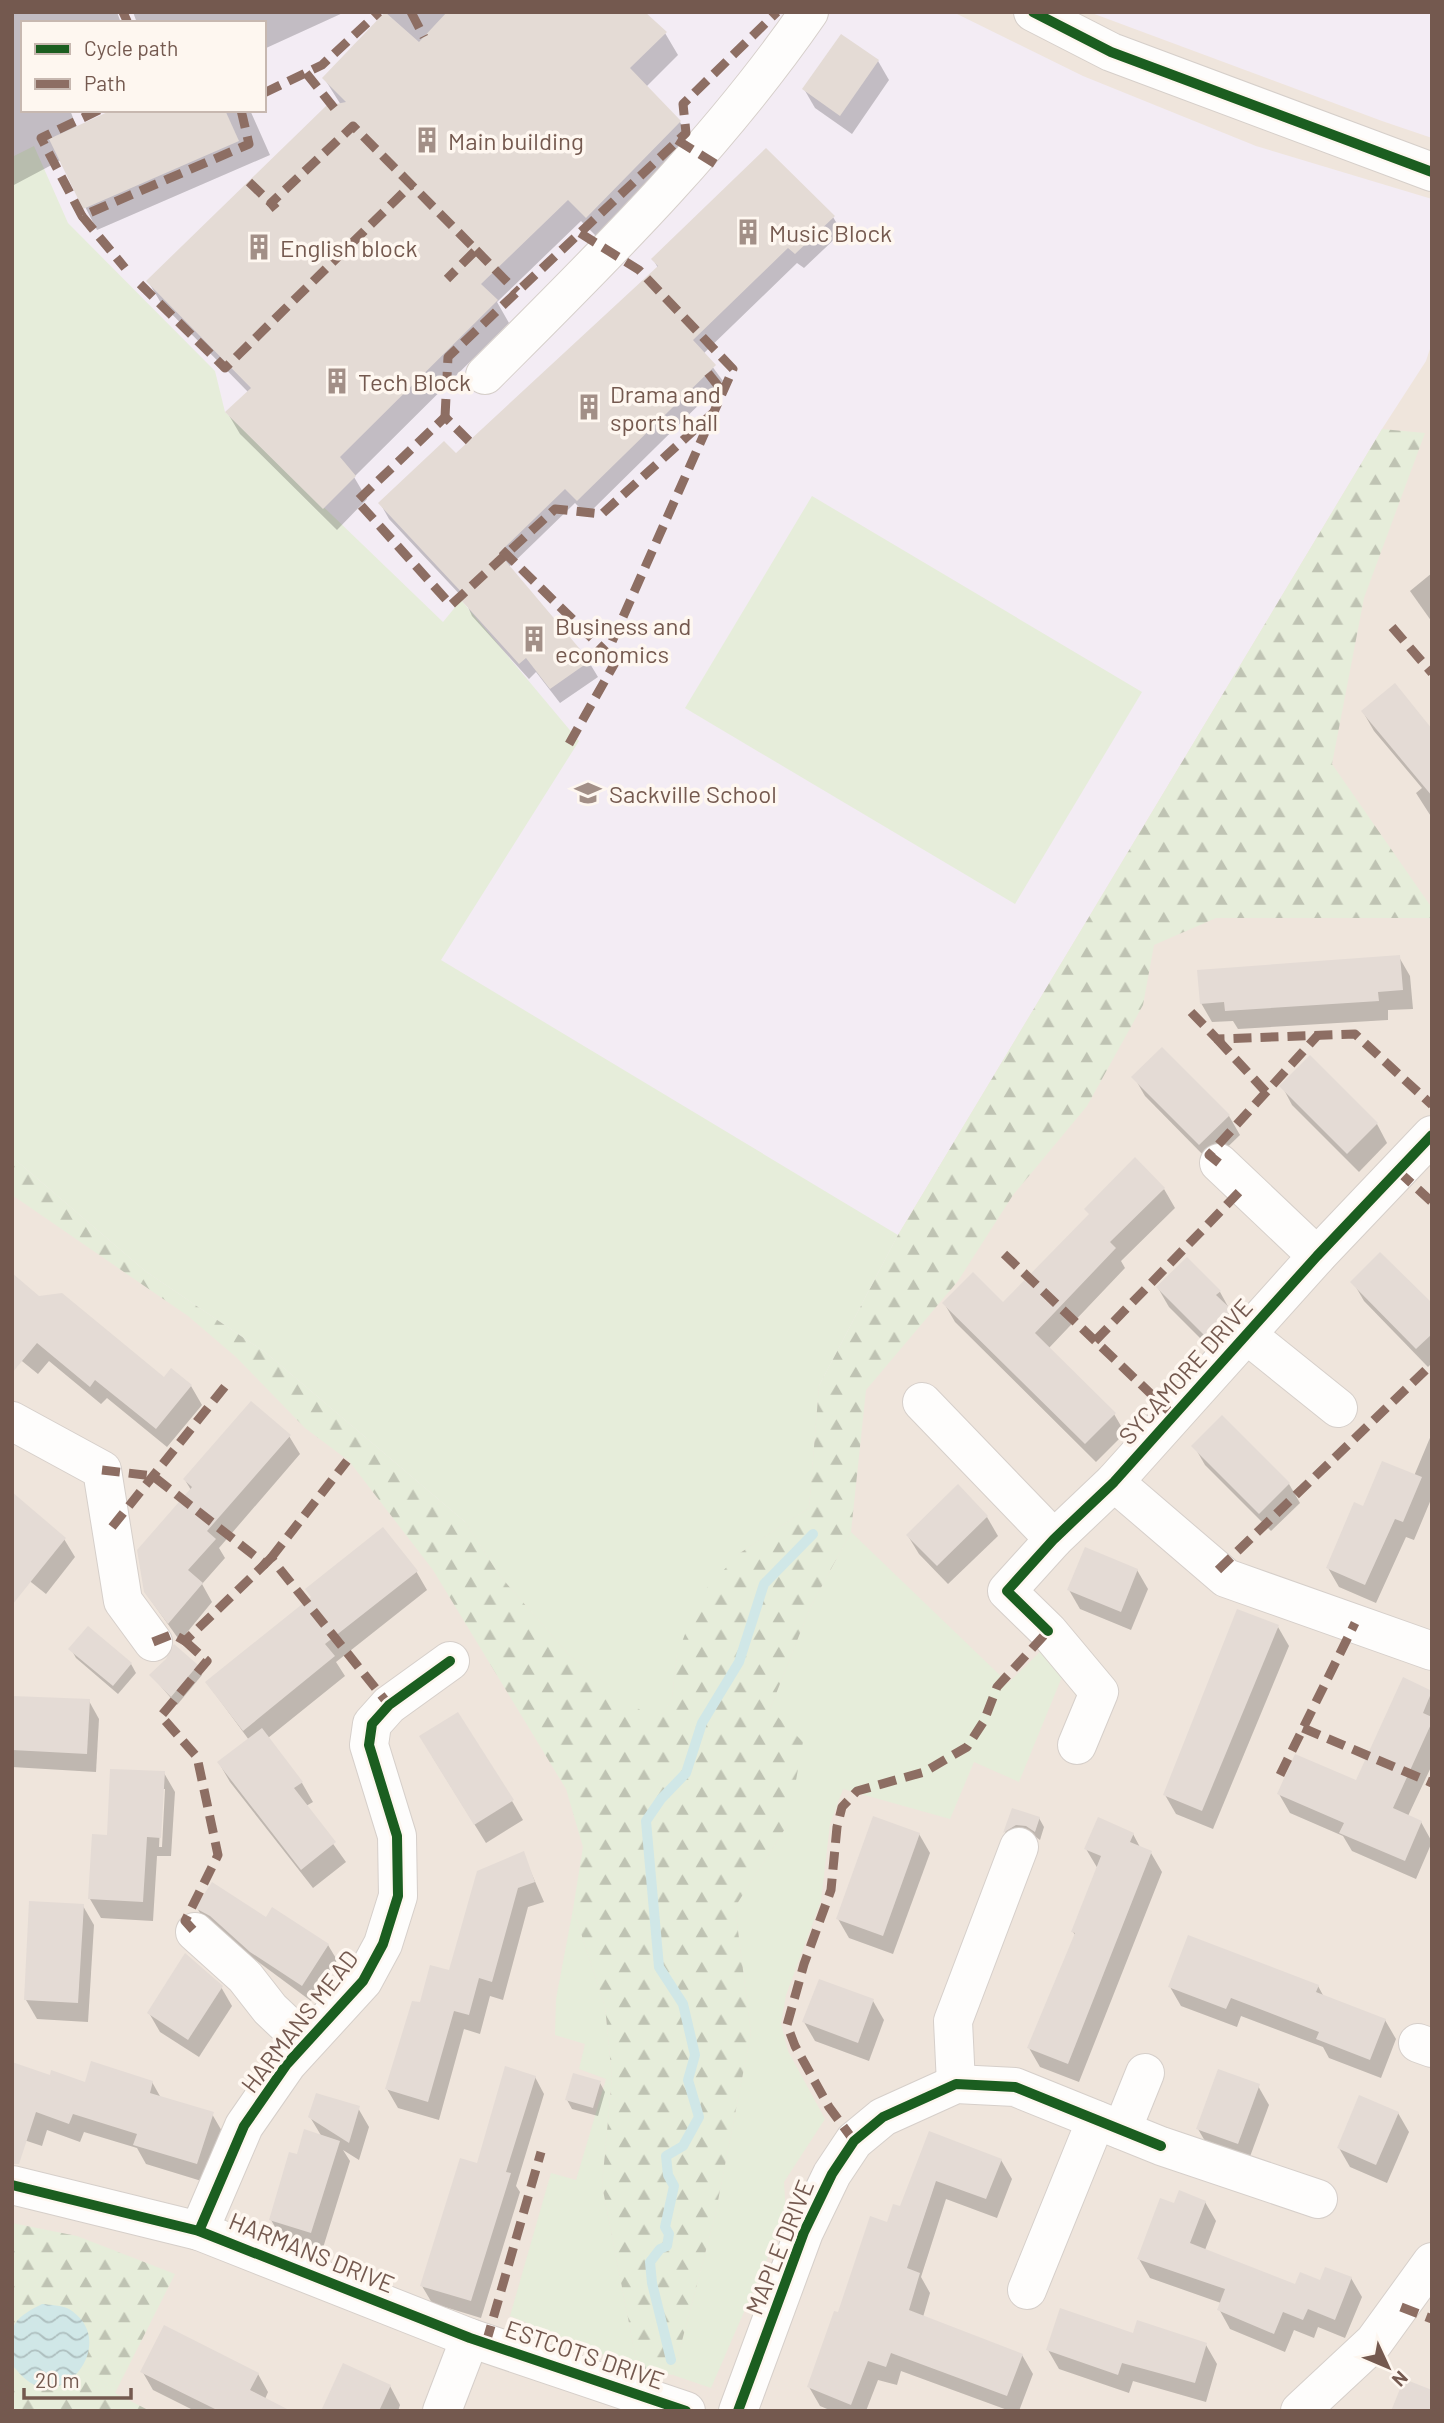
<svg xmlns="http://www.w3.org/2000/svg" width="1444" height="2423" font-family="Barlow,sans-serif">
<defs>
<pattern id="forest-firs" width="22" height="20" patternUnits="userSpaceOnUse" patternTransform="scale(1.75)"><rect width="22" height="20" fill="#e6edda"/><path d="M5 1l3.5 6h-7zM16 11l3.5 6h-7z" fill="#bfc3b3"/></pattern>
<pattern id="water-waves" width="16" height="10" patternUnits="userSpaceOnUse" patternTransform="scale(1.75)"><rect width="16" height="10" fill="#d0e7e7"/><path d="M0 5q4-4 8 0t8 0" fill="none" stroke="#adbebe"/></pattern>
</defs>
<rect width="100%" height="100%" fill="#f7f3ee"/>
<path fill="#efe5dc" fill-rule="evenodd" d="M12 12H1432V2411H12ZM23 23H264V110H23Z"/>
<g fill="#f3ecf4" fill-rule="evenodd">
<path d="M12 12H953L1083 76 1256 146 1432 199V343L1426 361 1382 429 898 1235 819 1386 465 1522 266 1353 145 1271 12 1157ZM23 23H264V110H23Z"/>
<polygon points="1089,12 1432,12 1432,138 1382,121"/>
</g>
<g fill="#e6edda">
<polygon points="34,146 68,223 215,371 225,412 443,622 461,600 579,741 441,960 898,1235 819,1386 809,1508 740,1553 677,1655 672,1698 657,1724 570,1656 500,1576 465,1522 266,1353 145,1271 12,1157 12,157"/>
<polygon points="812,496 1142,692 1015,904 685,708"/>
<polygon points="851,1532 1008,1683 1046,1646 1066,1667 1019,1782 974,1762 950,1819 843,1789 830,1824 821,1901 786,1995 781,2024 788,2051 825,2119 784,2182 786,2215 711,2388 673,2375 715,2216 751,2033 735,1907 788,1824 770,1709 810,1608"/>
<polygon points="573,1909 605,2006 612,2078 602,2185 638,2369 510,2316 551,2173 576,2180 606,2079 579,2069 585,2044 555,2035 556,1999"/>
</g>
<g fill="url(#forest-firs)">
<polygon points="1382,429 1425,433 1364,598 1332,764 1432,908 1432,918 1216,918 1154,945 1143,1005 1087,1106 1013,1195 958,1281 866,1390 851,1532 810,1608 770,1709 803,1742 788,1824 735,1907 751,2033 715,2216 673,2375 638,2369 602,2185 612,2078 605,2006 573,1909 583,1847 566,1789 433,1570 349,1461 305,1428 236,1357 188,1316 12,1195 12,1157 145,1271 266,1353 465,1522 500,1576 570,1656 657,1723 672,1698 677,1655 700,1595 740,1553 809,1508 819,1386 898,1235"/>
<polygon points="12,2223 77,2236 175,2274 115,2393 150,2411 12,2411"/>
</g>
<path fill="url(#water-waves)" d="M42 2304C50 2305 62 2305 69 2309 119 2340 66 2410 28 2381 22 2377 17 2370 12 2365 12 2328 6 2322 42 2304Z"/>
<g fill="#0003" fill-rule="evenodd">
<polygon points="12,12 117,12 121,23 23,23 23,110 70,110 77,128 117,110 250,110 270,155 97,230 61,160 12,186"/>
<polygon points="133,12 345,12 264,49 264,23 137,23"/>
<polygon points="388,12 643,12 665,33 678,55 646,87 680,122 692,144 599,239 581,221 497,302 509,323 354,477 367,499 337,530 240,434 227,412 248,392 161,303 148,281 341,105 324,78"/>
<polygon points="842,36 878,61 889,80 852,134 815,108 804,89"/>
<polygon points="833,217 842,232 804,268 797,263 703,354 723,381 587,515 575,503 509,567 589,662 598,677 560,703 536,672 529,679 472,616 465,600 389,519 380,503 456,455 658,268 653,259"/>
<polygon points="1432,573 1432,622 1410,591"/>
<polygon points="1363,712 1432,730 1432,818 1416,793 1422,788 1374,731"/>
<polygon points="1399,957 1410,976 1413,1009 1388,1010 1388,1020 1238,1029 1233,1021 1212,1022 1201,1003"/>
<polygon points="1134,1077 1229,1116 1240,1135 1211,1163 1145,1096"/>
<polygon points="1282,1086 1377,1124 1387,1143 1359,1172 1292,1105"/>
<polygon points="1164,1189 1175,1208 1121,1261 1125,1268 1048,1349 1114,1414 1125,1433 1096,1462 955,1322 944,1303 1003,1305"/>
<polygon points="1353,1282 1432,1306 1432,1363 1428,1367 1364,1301"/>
<polygon points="1158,1288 1220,1292 1241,1330 1217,1355 1169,1307"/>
<polygon points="39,1297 164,1380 191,1386 202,1405 167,1447 107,1398 101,1404 49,1361 38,1374 12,1353"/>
<polygon points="1432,1433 1432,1497 1414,1540 1406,1537 1376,1603 1339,1587 1328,1568 1364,1508 1414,1476"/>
<polygon points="289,1436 300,1454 219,1548 225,1558 202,1584 212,1602 180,1641 145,1592 191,1490 185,1480"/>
<polygon points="1194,1446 1289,1484 1300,1503 1271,1531 1205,1465"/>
<polygon points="987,1517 998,1536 948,1584 919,1554 908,1536"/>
<polygon points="64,1539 75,1557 46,1594 12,1567"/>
<polygon points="1137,1570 1148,1589 1131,1630 1080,1609 1069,1590"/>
<polygon points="416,1571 427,1590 336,1662 345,1676 268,1738 302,1783 313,1802 306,1806 346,1862 313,1888 230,1782 219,1763 249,1740 207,1683 312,1599"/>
<polygon points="1278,1627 1289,1646 1213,1829 1176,1814 1165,1795"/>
<polygon points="88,1629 131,1664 136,1673 118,1694 76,1658 71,1649"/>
<polygon points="197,1666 202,1675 177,1705 151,1675"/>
<polygon points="1404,1680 1431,1693 1432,1765 1408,1816 1421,1822 1432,1842 1416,1879 1352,1851 1343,1836 1290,1813 1279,1794 1357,1783"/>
<polygon points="12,1697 89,1701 99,1719 96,1772 12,1767"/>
<polygon points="432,1756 512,1801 523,1820 486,1843"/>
<path d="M164 1773 175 1792 171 1856H157L153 1921 101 1918 90 1899 108 1837ZM162 1789H165L162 1847H159Z"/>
<polygon points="1013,1810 1039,1818 1044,1827 1040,1840 1033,1835 1009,1841 1005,1833"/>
<polygon points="919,1834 930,1853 893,1954 849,1938 838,1919"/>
<polygon points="1133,1834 1141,1849 1151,1853 1162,1872 1079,2082 1040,2067 1029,2048 1076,1936 1073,1932 1098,1869 1086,1849"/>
<polygon points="523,1854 544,1902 528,1907 503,2000 490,1996 480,2034 464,2029 439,2120 398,2108 387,2089 421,2004 451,1972"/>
<polygon points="83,1906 94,1925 88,2022 37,2019 26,2000"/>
<polygon points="197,1908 267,1919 328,1945 337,1960 311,2001 206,1923"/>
<polygon points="1318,1986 1324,1997 1385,2020 1396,2039 1381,2078 1329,2058 1323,2047 1241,2016 1237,2027 1181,2006 1170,1987"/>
<polygon points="221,1987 232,2006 199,2057 160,2032 149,2013"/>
<polygon points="873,2001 884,2020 869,2061 815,2041 804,2022"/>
<polygon points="51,2077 86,2085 152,2082 161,2098 212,2114 223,2133 208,2183 146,2164 137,2148 84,2132 80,2142 47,2130 42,2146 12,2136"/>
<polygon points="535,2077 544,2094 516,2186 520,2192 481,2318 432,2303 422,2286 478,2165"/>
<polygon points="600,2083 605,2092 598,2116 572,2109 567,2100"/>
<polygon points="1258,2086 1269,2105 1248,2162 1209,2148 1198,2129"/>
<polygon points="358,2108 369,2127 359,2160 343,2150 350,2161 322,2251 282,2239 271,2220 298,2157 322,2137 310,2117"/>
<polygon points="1398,2113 1409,2132 1387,2183 1350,2167 1339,2148"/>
<polygon points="930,2133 1001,2160 1012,2179 997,2218 946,2199 921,2277 930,2293 923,2317 1022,2355 1033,2374 1019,2411 1010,2411 901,2371 897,2385 878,2380 866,2411 832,2411 820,2406 809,2387 839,2315 888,2224 901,2209"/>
<polygon points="1205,2202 1216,2221 1205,2250 1296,2286 1351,2278 1362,2297 1345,2338 1318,2327 1314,2338 1294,2330 1285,2352 1230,2329 1219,2309 1221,2303 1150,2278 1139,2259 1175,2205"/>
<polygon points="1206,2345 1217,2364 1206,2402 1133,2381 1129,2393 1059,2369 1048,2350"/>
<polygon points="142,2371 258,2374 268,2392 265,2399 288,2411 195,2411 153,2390"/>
<polygon points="390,2386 400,2405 398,2411 323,2411"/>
</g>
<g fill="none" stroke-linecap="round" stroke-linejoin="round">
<polyline stroke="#d0e7e7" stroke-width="10" points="671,2360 652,2283 650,2262 660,2249 667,2246 669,2234 665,2227 674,2186 668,2175 666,2156 683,2146 699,2117 688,2080 695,2055 683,2004 659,1967 646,1821 661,1799 686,1773 702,1723 739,1662 764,1584 813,1534"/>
</g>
<g fill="#e4dbd5">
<polygon points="385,12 419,42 447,12 645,12 667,32 630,68 681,121 586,218 568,200 481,284 498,300 340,457 356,476 323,509 225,412 251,388 146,281 326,106 346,102 322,78"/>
<polygon points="841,34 879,60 840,116 802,89"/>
<polygon points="112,110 225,110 239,141 83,209 49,139"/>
<polygon points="766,148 835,216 795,254 788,248 693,340 716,365 577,501 565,489 499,553 590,661 550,689 526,658 519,664 461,600 466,597 378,503 444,441 456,453 658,266 651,259"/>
<polygon points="1395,683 1432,729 1432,796 1361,711"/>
<polygon points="1400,955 1403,990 1378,992 1379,1001 1225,1011 1224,1002 1200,1004 1197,970"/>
<polygon points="1162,1047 1230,1115 1199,1145 1131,1077"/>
<polygon points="1310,1055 1378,1123 1347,1154 1279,1086"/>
<polygon points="1135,1157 1165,1188 1110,1242 1116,1248 1035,1333 1116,1413 1085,1444 942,1303 973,1272 1003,1302 1089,1214 1084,1209"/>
<polygon points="1380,1252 1432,1303 1432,1334 1416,1349 1350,1282"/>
<polygon points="1187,1257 1221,1291 1216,1295 1232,1310 1206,1337 1156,1287"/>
<polygon points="12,1273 39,1296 62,1293 164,1377 171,1368 192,1385 156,1429 95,1380 90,1387 37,1343 12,1373"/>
<polygon points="251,1401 291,1435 207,1531 216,1539 188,1570 203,1583 168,1624 144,1592 137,1550 192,1487 183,1479"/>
<polygon points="1222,1415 1290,1483 1259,1514 1191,1446"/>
<polygon points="1382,1461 1422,1477 1403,1522 1395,1519 1365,1585 1326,1568 1354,1502 1363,1506"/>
<polygon points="958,1484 988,1516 937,1566 906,1535"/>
<polygon points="12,1492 66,1538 12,1605"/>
<polygon points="383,1527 418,1571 325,1644 335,1656 243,1731 205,1682 311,1597 305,1589"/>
<polygon points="1085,1547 1138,1569 1121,1612 1067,1590"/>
<polygon points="1237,1609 1279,1625 1202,1811 1163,1795"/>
<polygon points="88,1626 132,1663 113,1686 68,1649"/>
<polygon points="174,1644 198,1665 171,1697 149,1675 166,1659"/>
<polygon points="1403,1677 1432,1691 1423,1713 1432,1717 1432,1722 1393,1808 1422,1821 1405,1861 1339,1833 1344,1823 1277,1794 1295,1754 1356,1780"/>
<polygon points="12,1696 90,1699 87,1754 12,1750"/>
<polygon points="458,1712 514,1800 474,1825 419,1736"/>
<polygon points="262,1728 303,1782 294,1788 336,1842 301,1870 217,1762"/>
<polygon points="110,1769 165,1771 161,1838 147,1837 143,1902 88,1899 92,1834 107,1835"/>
<polygon points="1012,1808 1040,1817 1035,1832 1026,1826 1016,1825 1003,1833"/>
<polygon points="873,1816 920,1833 883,1936 836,1919"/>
<polygon points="1098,1817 1134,1833 1130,1842 1152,1851 1068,2064 1027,2048 1075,1933 1071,1932 1101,1856 1084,1849"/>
<polygon points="524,1851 535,1882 518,1888 492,1982 479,1978 469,2015 454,2011 428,2102 385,2089 412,2001 420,2002 430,1965 449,1970 477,1871"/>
<polygon points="212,1882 266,1917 272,1907 329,1944 302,1986 250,1952 210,1916 195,1908"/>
<polygon points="29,1901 84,1904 78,2003 24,2000"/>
<polygon points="1188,1935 1319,1985 1316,1992 1386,2019 1370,2060 1316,2039 1319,2032 1231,1998 1226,2009 1168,1987"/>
<polygon points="185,1953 223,1986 188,2040 147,2013"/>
<polygon points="819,1979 874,1999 858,2043 802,2022"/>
<polygon points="91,2061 153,2081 150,2093 214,2112 197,2164 133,2145 137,2134 73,2114 69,2124 36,2112 19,2164 12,2164 12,2062 50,2075 51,2070 85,2082"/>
<polygon points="505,2066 536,2076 506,2172 511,2173 471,2301 420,2286 460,2158 477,2163"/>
<polygon points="1218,2069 1260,2084 1238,2144 1196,2129"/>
<polygon points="573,2073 601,2081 593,2108 565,2100"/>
<polygon points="316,2093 360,2106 349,2143 308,2117"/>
<polygon points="1359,2095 1399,2112 1376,2165 1337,2148"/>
<polygon points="304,2129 340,2141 311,2233 269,2220 289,2152 297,2154"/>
<polygon points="929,2131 1002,2159 986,2199 936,2181 907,2268 920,2273 909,2310 1023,2354 1007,2396 891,2353 886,2367 868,2361 851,2405 807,2387 834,2311 838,2312 870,2216 887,2222 893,2204 900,2206"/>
<polygon points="1179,2190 1206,2201 1190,2243 1295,2284 1300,2272 1320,2280 1325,2267 1352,2277 1335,2320 1308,2309 1303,2320 1283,2312 1274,2334 1217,2310 1225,2289 1137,2259 1160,2198 1174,2203"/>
<polygon points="1060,2308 1133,2333 1137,2320 1207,2343 1195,2383 1122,2363 1118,2375 1046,2350"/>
<polygon points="164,2325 259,2373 250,2390 291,2411 219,2411 140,2372"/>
<polygon points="343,2363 391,2385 379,2411 321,2411"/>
<polygon points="1404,2379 1432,2390 1432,2411 1391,2411"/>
</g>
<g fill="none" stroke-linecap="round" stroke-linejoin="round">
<g stroke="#d6cfca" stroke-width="40">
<g id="minor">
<polyline points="1033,12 1111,52 1432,172"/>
<path d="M485 375C600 260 716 147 809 12"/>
<polyline points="1219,1163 1317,1256"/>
<polyline points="1246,1334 1338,1408"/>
<polyline points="922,1402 1054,1539"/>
<polyline points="12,1421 102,1470 123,1601 153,1642"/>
<polyline points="1114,1482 1226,1578 1432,1651"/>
<polyline points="1077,1745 1099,1692 1048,1631 1007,1591 1054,1539 1114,1482 1317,1256 1432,1135"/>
<polyline points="195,1932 245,1977 270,2009 305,2042"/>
<polyline points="1418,2043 1432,2048"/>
<polyline points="956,2084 953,2021 1019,1847"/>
<polyline points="1122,2130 1145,2073"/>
<polyline points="12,2185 199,2231 470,2338 686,2411"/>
<polyline points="199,2231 244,2126 287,2064 363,1981 383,1944 398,1896 397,1836 369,1745 372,1724 389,1705 450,1661"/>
<polyline points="1027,2290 1096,2120"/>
<polyline points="442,2411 470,2338"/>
<polyline points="738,2411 804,2232 832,2174 854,2141 883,2117 956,2084 1015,2087 1161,2146 1318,2199"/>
<polyline points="1300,2411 1374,2342 1432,2262"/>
</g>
</g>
<use href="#minor" stroke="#fefdfc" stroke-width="38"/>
<g stroke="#8d6e63" stroke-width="9" stroke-dasharray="18 9" stroke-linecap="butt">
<polyline points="123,12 127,21 124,23"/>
<polyline points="411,12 424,37"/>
<polyline points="306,73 339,114"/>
<polyline points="264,93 322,65 379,12"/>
<polyline points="99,110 41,138 82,216 249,144 241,110"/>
<polyline points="677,140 722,168"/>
<polyline points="249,182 271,203"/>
<polyline points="276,209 271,203 353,126 476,250 447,279"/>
<polyline points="82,216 125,268"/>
<polyline points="580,233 639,270 733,369 607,653 622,667"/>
<polyline points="476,250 517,292"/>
<polyline points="140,284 225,368 411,185"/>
<polyline points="708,373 723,392"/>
<polyline points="445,417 448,357 686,133 683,104 777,12"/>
<polyline points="469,441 445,417 357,501 451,605 555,509 602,514 714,412"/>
<polyline points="502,550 607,653"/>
<polyline points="1392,627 1432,673"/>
<polyline points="569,744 616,661"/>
<polyline points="1191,1012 1217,1039 1355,1034 1432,1105"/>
<polyline points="1217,1039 1266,1092"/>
<polyline points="1219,1163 1209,1155 1318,1035"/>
<polyline points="1398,1171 1432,1202"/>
<polyline points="1004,1254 1173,1415"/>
<polyline points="1095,1341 1244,1187"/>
<polyline points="102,1470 153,1476 265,1564 271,1558 389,1705"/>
<polyline points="112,1527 227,1384"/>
<polyline points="271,1558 347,1461"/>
<polyline points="1218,1570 1432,1364"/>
<polyline points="185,1641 207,1661 161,1716 197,1757 218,1855 185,1921 195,1932"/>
<polyline points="153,1642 173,1634 185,1641 265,1564"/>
<polyline points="1303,1728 1432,1783"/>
<polyline points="1280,1775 1355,1623"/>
<polyline points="854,2141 829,2107 795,2046 787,2025 804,1964 831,1890 837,1827 842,1807 857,1791 924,1772 967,1747 984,1721 997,1687 1048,1631"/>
<polyline points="1401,2307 1432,2319"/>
<polyline points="486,2343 541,2152"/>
</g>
<g stroke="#fef7f0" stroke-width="15">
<g id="cycleway">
<polyline points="1033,12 1111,52 1432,172"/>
<polyline points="1048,1631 1007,1591 1054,1539 1114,1482 1317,1256 1432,1135"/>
<polyline points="12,2185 199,2231 470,2338 686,2411"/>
<polyline points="199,2231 244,2126 287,2064 363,1981 383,1944 398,1896 397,1836 369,1745 372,1724 389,1705 450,1661"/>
<polyline points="738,2411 804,2232 832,2174 854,2141 883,2117 956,2084 1015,2087 1161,2146"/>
</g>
</g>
<use href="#cycleway" stroke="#1b5e20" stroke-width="10"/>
</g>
<defs>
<g id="building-bare" transform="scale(2.1)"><path d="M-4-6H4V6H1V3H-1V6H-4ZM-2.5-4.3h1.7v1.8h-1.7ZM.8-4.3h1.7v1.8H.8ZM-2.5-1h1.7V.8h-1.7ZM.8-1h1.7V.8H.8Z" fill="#a28f87" stroke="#fef7f0" stroke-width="2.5" paint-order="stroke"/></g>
<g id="school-bare" transform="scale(2.1)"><path d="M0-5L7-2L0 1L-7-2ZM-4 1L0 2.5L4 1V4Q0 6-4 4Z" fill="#a28f87" stroke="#fef7f0" stroke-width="2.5" paint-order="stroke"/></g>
</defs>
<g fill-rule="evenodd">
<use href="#building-bare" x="427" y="140"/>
<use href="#building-bare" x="748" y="232"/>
<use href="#building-bare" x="259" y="247"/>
<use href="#building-bare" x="337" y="381"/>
<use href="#building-bare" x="589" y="407"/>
<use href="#building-bare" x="534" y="639"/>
<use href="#school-bare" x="588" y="793"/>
</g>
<g text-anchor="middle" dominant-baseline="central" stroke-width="7" stroke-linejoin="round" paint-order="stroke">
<g font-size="24" fill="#74594f" stroke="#fef7f0" text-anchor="start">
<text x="448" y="140">Main building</text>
<text x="769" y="232">Music Block</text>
<text x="280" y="247">English block</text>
<text x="358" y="381">Tech Block</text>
<text x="610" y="393">Drama and<tspan x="610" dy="28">sports hall</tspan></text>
<text x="555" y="625">Business and<tspan x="555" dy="28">economics</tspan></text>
<text x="609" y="793">Sackville School</text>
</g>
<g font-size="24" fill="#74594f" stroke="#fef7f0">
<text transform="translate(1185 1371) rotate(-48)">SYCAMORE DRIVE</text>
<text transform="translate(299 2021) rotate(-52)">HARMANS MEAD</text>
<text transform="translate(779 2247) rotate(-68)">MAPLE DRIVE</text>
<text transform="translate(312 2252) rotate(22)">HARMANS DRIVE</text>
<text transform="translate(585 2354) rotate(19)">ESTCOTS DRIVE</text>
</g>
</g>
<rect width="1444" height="2423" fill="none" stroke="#74594f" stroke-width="28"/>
<rect x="21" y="21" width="245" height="91" fill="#fef7f0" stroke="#c7b8b0" stroke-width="2"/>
<rect x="35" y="44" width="35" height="10" fill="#1b5e20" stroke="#c7b8b0" stroke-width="2"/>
<text x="84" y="56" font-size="21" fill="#74594f">Cycle path</text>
<rect x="35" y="79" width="35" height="10" fill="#8d6e63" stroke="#c7b8b0" stroke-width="2"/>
<text x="84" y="91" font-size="21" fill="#74594f">Path</text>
<g transform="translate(1388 2367) rotate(134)" stroke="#fef7f0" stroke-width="5" paint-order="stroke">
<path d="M0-5L12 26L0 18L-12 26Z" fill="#74594f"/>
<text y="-10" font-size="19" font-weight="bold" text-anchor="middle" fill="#74594f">N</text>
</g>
<path d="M24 2388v10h107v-10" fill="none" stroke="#74594f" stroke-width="3.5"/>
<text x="35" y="2388" font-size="21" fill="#74594f" stroke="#fef7f0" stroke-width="5" paint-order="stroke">20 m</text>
</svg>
